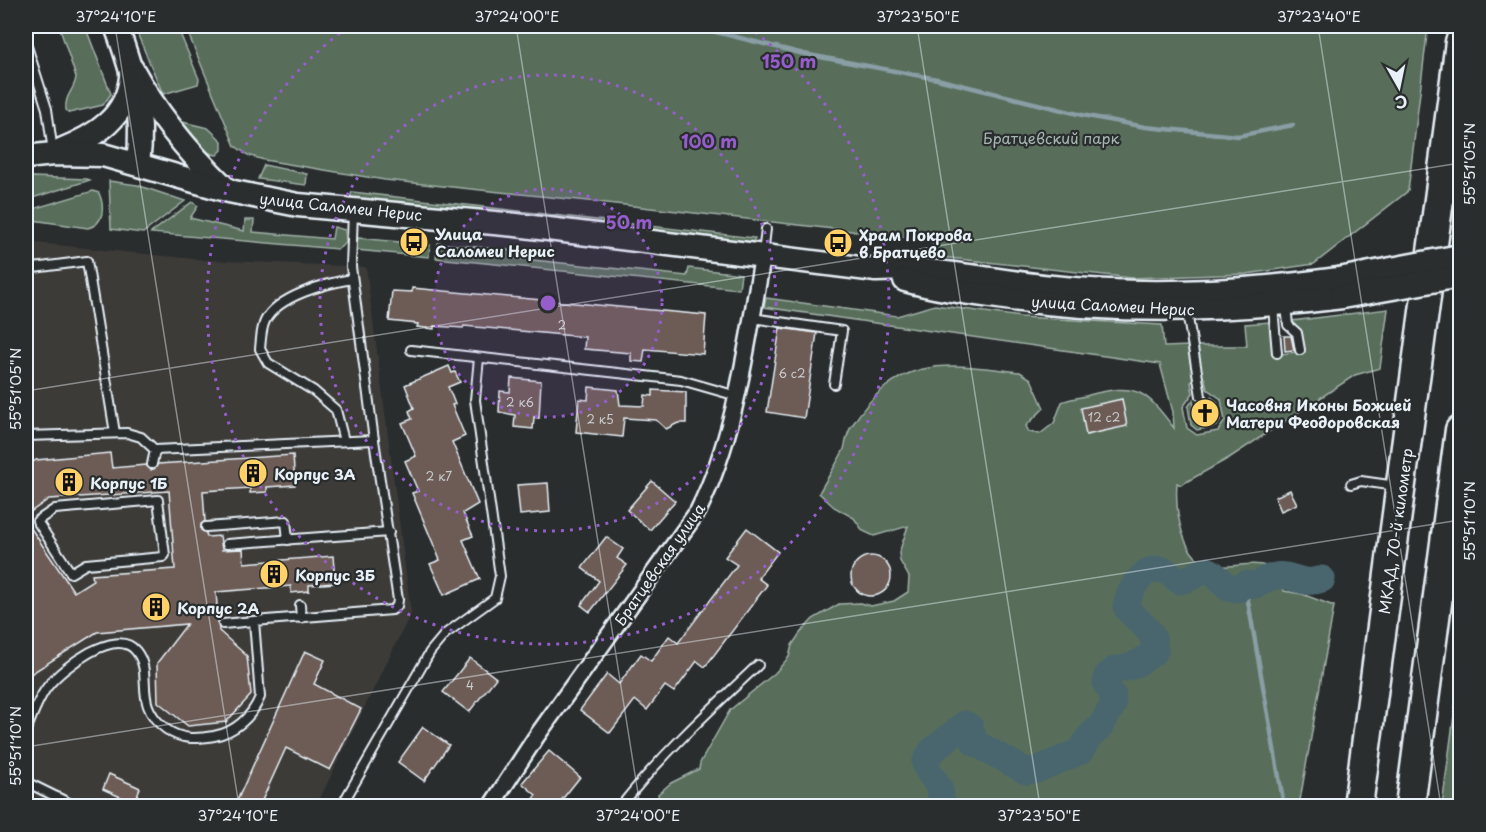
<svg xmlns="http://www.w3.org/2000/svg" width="1486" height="832" font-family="'Playpen Sans',sans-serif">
<rect width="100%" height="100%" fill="#2a2d2e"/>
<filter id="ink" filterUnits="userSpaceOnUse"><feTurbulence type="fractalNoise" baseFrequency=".0167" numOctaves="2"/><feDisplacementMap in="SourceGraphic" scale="12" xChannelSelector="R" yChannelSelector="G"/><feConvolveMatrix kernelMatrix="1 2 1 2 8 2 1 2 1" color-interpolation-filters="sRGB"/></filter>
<g filter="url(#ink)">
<polygon fill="#3e3b39" points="26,242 204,260 366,267 411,613 316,806 26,806"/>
<g fill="#586e5a" stroke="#a0b0a9" stroke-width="1.5">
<path d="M59 26H85L111 94 103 105 69 113 66 110C64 95 75 90 76 77Z"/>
<polygon points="134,26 177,26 199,79 198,84 163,94"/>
<polygon points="185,26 1428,26 1408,191 1314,264 1246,274 1132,278 941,257 930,240 598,202 385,180 264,160 248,155 235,146"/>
<path d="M174 120 208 128 222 141V150L217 155C200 153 185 132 174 120Z"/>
<polygon points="264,165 307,174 306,185 258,179"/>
<polygon points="32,177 87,179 90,180 26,200 26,178"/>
<polygon points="109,181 137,185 185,201 143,233 111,229"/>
<path d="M93 191 99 193C105 207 104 224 88 228L26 219V211Z"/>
<polygon points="352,192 755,238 752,244 358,199 350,197"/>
<polygon points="192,202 198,206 190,218 244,231 245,220 254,220 253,232 332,239 334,227 345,230 346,243 338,249 151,233"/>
<polygon points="358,238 430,245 429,257 356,250"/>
<polygon points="438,243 515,251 514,258 687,276 689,268 741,274 739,289 436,258"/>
<path d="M766 298 897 316 935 305 1021 317 1162 325 1164 347 1190 346 1196 381 1191 382 1193 393 1183 407 1187 428 1197 435 1218 431 1225 421 1221 399 1207 389 1205 379 1201 380 1196 346H1247L1245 324 1270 322 1274 355 1303 351 1301 330 1293 325 1292 321 1388 309 1380 368 1355 375 1229 458 1181 485 1177 483C1175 509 1181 562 1214 566 1243 569 1276 550 1284 591L1302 594 1334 606 1299 806H660L658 794 671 783 699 769 700 763 730 710 775 673 789 657 792 645 801 632 813 619 839 604 860 603 871 606 894 601 908 592 909 577 900 561 899 553 908 526 874 536 863 531 854 518 834 507 819 493C827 478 837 464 844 449 846 442 847 433 851 427 897 354 944 363 1020 372L1031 379 1044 408 1026 426 1029 432 1040 434 1054 423 1062 402C1071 398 1080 398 1089 395 1137 382 1146 391 1174 428L1173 412 1160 364 764 307Z"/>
<polygon points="1211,397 1217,402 1220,421 1216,426 1197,430 1191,425 1188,407 1193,400 1197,424 1215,421"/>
<polygon points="1460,670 1460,806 1442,806"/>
</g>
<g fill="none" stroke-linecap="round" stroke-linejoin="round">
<g stroke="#899ea5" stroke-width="4.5">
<polyline points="692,26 804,54 937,79 1082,115 1145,127 1238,136 1293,125"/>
<polyline points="1245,584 1284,806"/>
</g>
<path stroke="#4a666e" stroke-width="27" d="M941 806C943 780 931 783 925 763L931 752 965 724 970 727 975 743 1026 771 1036 770 1081 751 1088 738 1100 727 1113 705V696L1106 684 1107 676 1116 669C1131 669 1143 661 1155 651 1155 627 1138 624 1126 607 1128 592 1143 564 1163 570 1169 572 1175 578 1180 581 1208 575 1200 557 1228 588L1238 589 1245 584 1257 585C1288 562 1295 589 1322 579"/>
</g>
<g fill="#6c5b54" stroke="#e8f1f8" stroke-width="1.5">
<polygon points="412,288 706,315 703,354 645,349 643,362 631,361 631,353 584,349 585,337 464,326 463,328 434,326 434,329 417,327 418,324 389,321 392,291 412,292"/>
<polygon points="780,328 817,333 804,418 767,412"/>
<polygon points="1284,336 1291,336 1294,350 1285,351"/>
<polygon points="449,366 452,373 455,372 460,382 448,387 455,404 452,405 465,436 452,442 478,504 463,513 473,536 463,540 480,579 444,595 430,564 440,560 412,493 418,491 405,461 416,456 402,423 412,419 409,411 414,408 405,385"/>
<polygon points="511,378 541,381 539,418 534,417 533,429 514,427 515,415 499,412 500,391 510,392"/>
<polygon points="589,387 618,390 620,405 644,406 645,395 653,396 653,390 686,392 686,423 678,423 666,429 656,420 624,418 622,437 576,432 579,399 588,400"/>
<polygon points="1122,399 1127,426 1086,435 1081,408"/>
<polygon points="1211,404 1214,420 1198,422 1196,407"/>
<polygon points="110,453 112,468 146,465 151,470 158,464 293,455 295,485 267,487 267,492 250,493 250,488 203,491 205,521 201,524 201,530 206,533 207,537 220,536 222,550 243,549 244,563 333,556 335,583 309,585 309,591 291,593 291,586 216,592 219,631 247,656 251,695 226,722 188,726 158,702 157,663 187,624 97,632 26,677 26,521 74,592 93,580 92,575 175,569 169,491 49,499 26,515 26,467 36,460"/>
<polygon points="652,481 675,501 650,530 627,510"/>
<polygon points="548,483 550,512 520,515 517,485"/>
<polygon points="1290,490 1297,504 1281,511 1275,497"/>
<polygon points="747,528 778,552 758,578 767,585 705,667 697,661 674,692 665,686 647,710 635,700 610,733 580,710 607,674 619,684 641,654 651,661 669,636 678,643 737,565 725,557"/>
<polygon points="606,537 623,549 617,558 627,565 590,612 581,605 599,581 582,568"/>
<circle cx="871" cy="576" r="20"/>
<polygon points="305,651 325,660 314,684 361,709 330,770 286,748 259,807 244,807 236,803"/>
<polygon points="470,658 496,678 469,712 443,692"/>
<polygon points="423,727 449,745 424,781 398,762"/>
<polygon points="549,751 580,777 556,807 526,807 536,795 522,783"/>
<polygon points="109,774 140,788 134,803 103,789"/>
</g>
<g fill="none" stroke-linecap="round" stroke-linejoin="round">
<g stroke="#e8f1f8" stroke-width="12">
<g id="lane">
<polyline points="26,43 47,109 53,152"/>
<polyline points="353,212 351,267 374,440"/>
<polyline points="763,254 766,229"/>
<polyline points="26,269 87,261 115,433"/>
<polyline points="1286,305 1288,325 1297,333 1300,350"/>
<polyline points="1273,307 1277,353"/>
<polyline points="1187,312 1201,396"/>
<polyline points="752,318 842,331 834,384"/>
<polyline points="411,350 681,380 737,396"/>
<path d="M26 436 127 433 141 437 155 450 374 440 398 600 397 606 392 610 254 621 260 697C252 717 235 732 214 736 196 739 181 740 166 729 131 703 155 675 136 651 116 626 62 668 48 686 38 698 32 717 26 731"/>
<path d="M344 441 336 410 314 391 268 363 260 349C261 340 261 329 265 321 277 296 327 283 352 279"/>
<polyline points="152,464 155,450"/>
<polyline points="1351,484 1361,481 1396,486"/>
<polygon points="158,500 165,555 163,557 86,564 71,573 37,521 55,509"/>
<polyline points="206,527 286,521 288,540"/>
<polyline points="227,544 389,532"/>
<polyline points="300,605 301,618"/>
<polyline points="223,624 254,621"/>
<polyline points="26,782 75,806"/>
<polyline points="346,798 430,652 445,634 495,598 500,576 475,400 479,358"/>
<path d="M621 806C662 754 710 710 758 665"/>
</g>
</g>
<g stroke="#e8f1f8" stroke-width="20">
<path id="street" d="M491 806 536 737 698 511C737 432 747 341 763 255"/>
</g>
<g stroke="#e8f1f8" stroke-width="27">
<g id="secondary">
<path d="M116 26C134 75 145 111 138 164"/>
<path d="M132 69C157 115 188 152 225 188"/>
<path d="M61 150C96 136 127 117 131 77"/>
<path d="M26 157 53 154 103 155 229 191 298 205 516 225 876 270C936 267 993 281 1052 287 1148 297 1244 292 1339 279"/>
<path d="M905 280C933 288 962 292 991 296 1108 314 1225 312 1342 297"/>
</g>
</g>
<g stroke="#e8f1f8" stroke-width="33">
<g id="highway">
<polyline points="1358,806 1460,42"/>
<polyline points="1410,806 1460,430"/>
</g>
</g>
<use href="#lane" stroke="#2a2d2e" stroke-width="8"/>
<use href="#street" stroke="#2a2d2e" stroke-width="15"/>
<use href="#secondary" stroke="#2a2d2e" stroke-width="22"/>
<use href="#highway" stroke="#2a2d2e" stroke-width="28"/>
<g stroke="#e8f1f8" stroke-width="27" stroke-linecap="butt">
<g id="secondary-bridge">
<polyline points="1339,279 1460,256"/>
<polyline points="1342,297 1460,276"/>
</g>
</g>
<use href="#secondary-bridge" stroke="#2a2d2e" stroke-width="22"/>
</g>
</g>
<path fill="none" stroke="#e8f1f8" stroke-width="1.5" stroke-opacity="0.45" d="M115 26 239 806M516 26 640 806M917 26 1040 806M1318 26 1441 806M26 34 81 26M26 391 1460 163M26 747 1460 520"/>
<circle cx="548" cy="303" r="114" fill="#965dcd" fill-opacity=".12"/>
<g fill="none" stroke="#965dcd" stroke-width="3" stroke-dasharray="3 6">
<circle cx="548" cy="303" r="114"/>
<circle cx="548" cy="303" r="228"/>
<path d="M748 27A341 341 0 1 1 348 27"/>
</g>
<defs>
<g id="bus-disc" transform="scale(1.5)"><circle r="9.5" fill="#ffd166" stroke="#2a2d2e"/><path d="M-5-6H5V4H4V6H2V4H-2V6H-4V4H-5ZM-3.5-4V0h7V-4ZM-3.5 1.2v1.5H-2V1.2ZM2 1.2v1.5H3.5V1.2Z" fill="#111"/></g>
<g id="church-disc" transform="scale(1.5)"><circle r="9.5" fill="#ffd166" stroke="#2a2d2e"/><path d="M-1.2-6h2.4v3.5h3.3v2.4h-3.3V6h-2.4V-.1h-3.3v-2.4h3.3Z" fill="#111"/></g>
<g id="building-disc" transform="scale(1.5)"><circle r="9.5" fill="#ffd166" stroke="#2a2d2e"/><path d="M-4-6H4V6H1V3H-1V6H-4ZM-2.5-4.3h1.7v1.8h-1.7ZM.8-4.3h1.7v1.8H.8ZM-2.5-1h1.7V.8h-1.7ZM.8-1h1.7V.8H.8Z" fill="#111"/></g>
</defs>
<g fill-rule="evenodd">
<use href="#bus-disc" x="414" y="242"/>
<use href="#bus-disc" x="838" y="243"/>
<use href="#church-disc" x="1205" y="413"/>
<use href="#building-disc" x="253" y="473"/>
<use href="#building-disc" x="69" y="482"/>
<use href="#building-disc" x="274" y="574"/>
<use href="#building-disc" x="156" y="607"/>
</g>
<g text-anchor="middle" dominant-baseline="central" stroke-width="4.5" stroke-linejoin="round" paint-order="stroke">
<g font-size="12" fill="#c9cccf">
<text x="562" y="325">2</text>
<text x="792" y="373">6 с2</text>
<text x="520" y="402">2 к6</text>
<text x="1104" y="417">12 с2</text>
<text x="600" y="419">2 к5</text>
<text x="439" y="476">2 к7</text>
<text x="470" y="685">4</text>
</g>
<g font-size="15" fill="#a7b6b1" stroke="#2a2d2e">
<text x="1051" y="137">Братцевский парк</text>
</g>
<g font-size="15" fill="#e8f1f8" stroke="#2a2d2e">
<text transform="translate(341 206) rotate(6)">улица Саломеи Нерис</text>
<text transform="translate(1113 305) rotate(3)">улица Саломеи Нерис</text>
<text transform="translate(1395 531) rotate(-82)">МКАД, 70-й километр</text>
<text transform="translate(659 564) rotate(-55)">Братцевская улица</text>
</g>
<g font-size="15" font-weight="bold" fill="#e8f1f8" stroke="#2a2d2e" text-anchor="start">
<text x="435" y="233">Улица<tspan x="435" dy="17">Саломеи Нерис</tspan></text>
<text x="859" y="234">Храм Покрова<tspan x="859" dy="17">в Братцево</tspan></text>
<text x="1226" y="404">Часовня Иконы Божией<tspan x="1226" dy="17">Матери Феодоровская</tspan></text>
<text x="274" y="473">Корпус 3А</text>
<text x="90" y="482">Корпус 1Б</text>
<text x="295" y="574">Корпус 3Б</text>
<text x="177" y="607">Корпус 2А</text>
</g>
</g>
<circle cx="548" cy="303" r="9" fill="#965dcd" stroke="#2a2d2e" stroke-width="3"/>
<g font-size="18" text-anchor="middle" font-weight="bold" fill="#965dcd" stroke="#2a2d2e" stroke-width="4.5" stroke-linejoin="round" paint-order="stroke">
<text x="789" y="68">150 m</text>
<text x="709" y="148">100 m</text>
<text x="629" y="229">50 m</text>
</g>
<rect width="1486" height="832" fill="none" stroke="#2a2d2e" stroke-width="66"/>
<g transform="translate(1399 87) rotate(171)" stroke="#2a2d2e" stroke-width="4.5" paint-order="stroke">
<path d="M0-4.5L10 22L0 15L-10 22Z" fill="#e8f1f8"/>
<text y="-9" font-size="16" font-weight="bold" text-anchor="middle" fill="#e8f1f8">С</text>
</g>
<rect x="33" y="33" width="1420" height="766" fill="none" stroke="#e8f1f8" stroke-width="2"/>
<g font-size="15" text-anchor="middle" fill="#e8f1f8">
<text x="116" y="22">37°24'10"E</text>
<text x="517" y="22">37°24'00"E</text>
<text x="918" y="22">37°23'50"E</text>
<text x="1319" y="22">37°23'40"E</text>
<text transform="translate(1470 164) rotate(-90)" y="5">55°51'05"N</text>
<text transform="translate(16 389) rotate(-90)" y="5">55°51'05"N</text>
<text transform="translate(1470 521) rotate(-90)" y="5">55°51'10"N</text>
<text transform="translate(16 746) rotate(-90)" y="5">55°51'10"N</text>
<text x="238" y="821">37°24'10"E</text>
<text x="638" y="821">37°24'00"E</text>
<text x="1039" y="821">37°23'50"E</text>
</g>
</svg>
